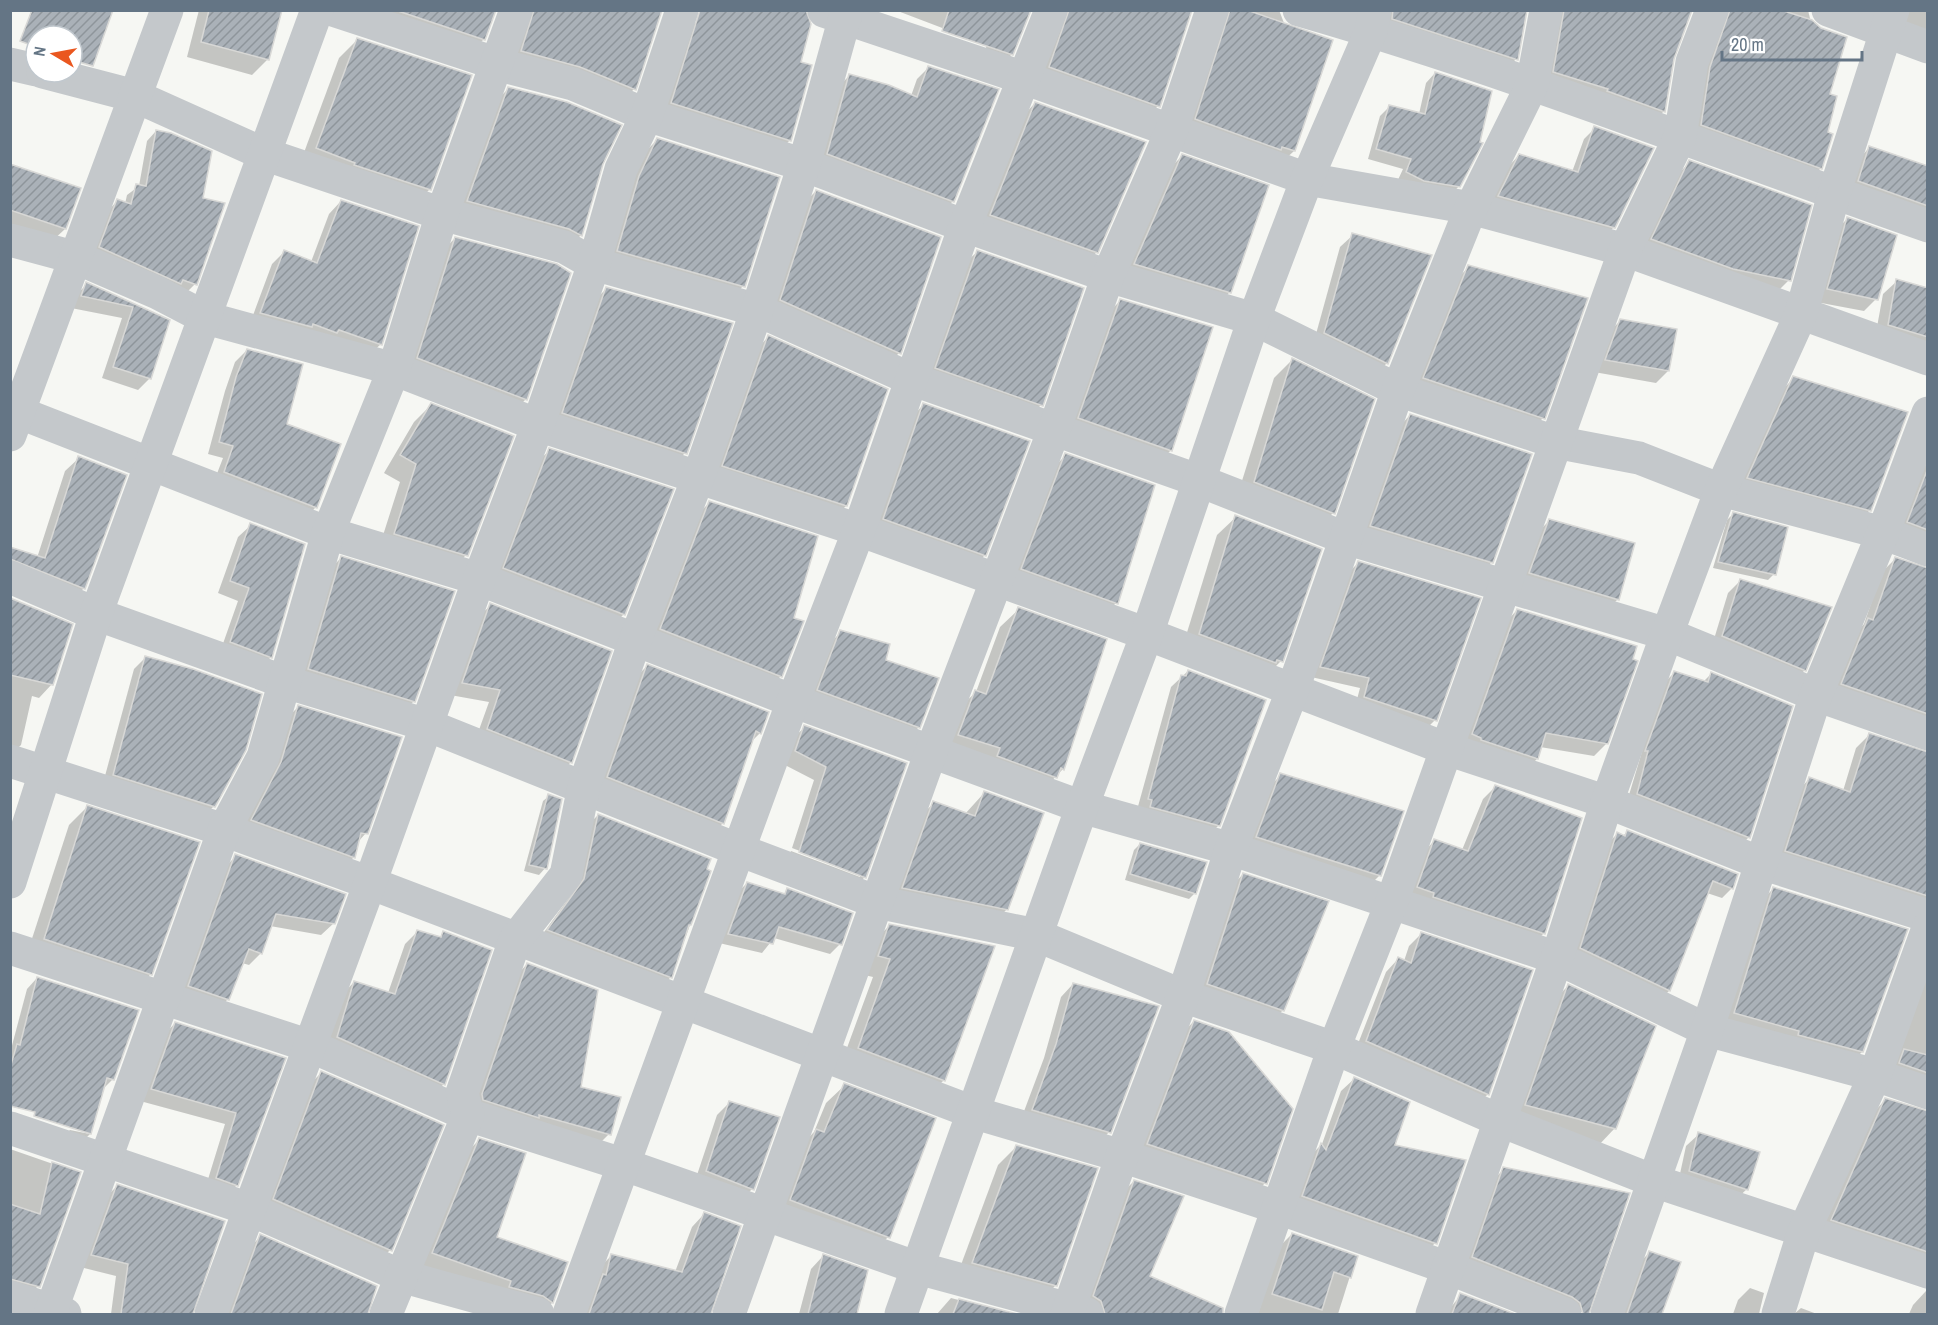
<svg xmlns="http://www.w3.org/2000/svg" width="1938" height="1325" font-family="'Archivo Narrow',sans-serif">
<defs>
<pattern id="building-hatch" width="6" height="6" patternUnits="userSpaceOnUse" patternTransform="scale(1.5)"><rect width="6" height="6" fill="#aab1b8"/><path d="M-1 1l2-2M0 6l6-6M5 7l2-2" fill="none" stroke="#8e959b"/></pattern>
</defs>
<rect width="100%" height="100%" fill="#f6f7f3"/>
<g fill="#0003">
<polygon points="199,10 281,10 268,59 252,75 187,57"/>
<polygon points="357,10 496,10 484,39 470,53"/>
<polygon points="515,10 661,10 634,89 621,103 508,65"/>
<polygon points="895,10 1029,10 1012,54 998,68 981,62 987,45"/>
<polygon points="1050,10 1191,10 1158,106 1145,119 1036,81"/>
<polygon points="1212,10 1279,10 1284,23 1294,151 1280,164 1182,133"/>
<polygon points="1375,10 1525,10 1516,59 1503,73 1379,32"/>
<polygon points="1546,10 1690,10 1673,55 1664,111 1650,125 1541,86"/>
<polygon points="1711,10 1808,10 1828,95 1821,168 1807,182 1688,138"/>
<polygon points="1902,10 1928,10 1928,50 1896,34"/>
<polygon points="700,18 800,63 790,140 772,159 654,121 682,37"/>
<polygon points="358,39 470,76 429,190 411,208 299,166 339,58"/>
<polygon points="929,67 953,201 941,213 816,165 837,88 849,76 911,96 917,79"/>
<polygon points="1435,73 1459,186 1450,196 1397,182 1403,169 1368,159 1380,116 1389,107 1419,114 1426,83"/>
<polygon points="509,88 602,163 581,235 565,251 452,217 493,104"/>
<polygon points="1035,103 1097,252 1084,264 978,227 1023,116"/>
<polygon points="1595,128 1614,227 1603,238 1488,207 1508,167 1519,155 1572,172 1584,139"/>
<polygon points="156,131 201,199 195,284 186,293 91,257 108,211 117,201 125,204 127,195 139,186 147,141"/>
<polygon points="657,140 743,286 725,305 600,269 639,158"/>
<polygon points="1869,148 1928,167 1928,225 1845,195 1856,162"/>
<polygon points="1182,156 1230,292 1211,310 1117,282 1164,174"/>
<polygon points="1690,162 1789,280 1780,289 1643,249 1681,171"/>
<polygon points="10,165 79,188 65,229 50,243 10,229"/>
<polygon points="816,191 899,353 887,365 769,312 804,203"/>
<polygon points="341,201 381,344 368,356 249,326 272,264 284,252 311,262 329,214"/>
<polygon points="1847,219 1876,299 1864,311 1816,302 1835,231"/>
<polygon points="1353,235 1387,363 1374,376 1313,345 1340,247"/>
<polygon points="455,238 569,273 525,400 507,418 400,376 437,257"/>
<polygon points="977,252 1041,405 1030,416 925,379 965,263"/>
<polygon points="1469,267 1543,418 1525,436 1406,397 1450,285"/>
<polygon points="1897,281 1928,289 1928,354 1875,338 1883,294"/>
<polygon points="87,284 168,321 150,378 138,390 102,378 122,318 71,308 75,296"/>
<polygon points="606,289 685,453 673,465 551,425 594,301"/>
<polygon points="1120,301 1171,450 1153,469 1061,436 1102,319"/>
<polygon points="1621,320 1668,371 1656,383 1594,372 1608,333"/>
<polygon points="768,337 846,506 834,517 711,477 757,349"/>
<polygon points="247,350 285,425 339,445 315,508 304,519 213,484 223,458 208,454 225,391 235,362"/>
<polygon points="1292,360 1333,513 1315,531 1236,500 1274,378"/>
<polygon points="1794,378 1870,510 1860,520 1739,487 1784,388"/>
<polygon points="431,405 466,555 449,572 378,551 400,482 384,473 414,422"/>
<polygon points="923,405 985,555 973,567 872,530 912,417"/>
<polygon points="1410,415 1492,562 1480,573 1360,537 1399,427"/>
<polygon points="550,450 672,490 623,615 612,626 493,579 538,461"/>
<polygon points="1066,455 1116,603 1105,614 1010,580 1054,467"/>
<polygon points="79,458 84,588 71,601 10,576 10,549 37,558 65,471"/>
<polygon points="1928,463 1928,549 1895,535 1919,471"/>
<polygon points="710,502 792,619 781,676 769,688 648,642 697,515"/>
<polygon points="1733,514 1774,574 1768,580 1713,568 1727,520"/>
<polygon points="1236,517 1281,661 1263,679 1181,652 1217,535"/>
<polygon points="1549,521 1618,599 1605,612 1518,586 1536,534"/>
<polygon points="251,525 271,657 259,669 219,655 238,601 218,593 238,537"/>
<polygon points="341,558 414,701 402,713 297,681 329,570"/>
<polygon points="1895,559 1928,569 1928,733 1829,697 1856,633 1864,624 1882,572"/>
<polygon points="1358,563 1435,720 1425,730 1355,707 1360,688 1311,677 1348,573"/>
<polygon points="1740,581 1805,670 1792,682 1711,649 1728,593"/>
<polygon points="10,599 52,684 39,698 32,696 21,745 10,755"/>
<polygon points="491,605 571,762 559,774 475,741 489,702 450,695 478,617"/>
<polygon points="1019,609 1063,769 1038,795 940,753 957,710 976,692 1000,627"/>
<polygon points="1517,610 1606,744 1594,756 1540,747 1537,759 1524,771 1460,747 1505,623"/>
<polygon points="841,632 884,661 919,727 909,737 809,700 831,642"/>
<polygon points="146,657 214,806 201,819 102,787 134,669"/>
<polygon points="647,666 760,733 751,742 723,823 713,833 598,787 637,676"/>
<polygon points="1188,671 1218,826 1207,837 1137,810 1171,687"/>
<polygon points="1674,673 1703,682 1711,674 1791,707 1748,838 1737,849 1626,805 1662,685"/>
<polygon points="298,707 366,833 358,842 354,857 344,867 242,830 288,717"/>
<polygon points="805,727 905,764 865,877 852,889 787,865 791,851 860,877 860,874 792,848 814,780 783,764 792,739"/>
<polygon points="1869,735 1928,889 1928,915 1773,864 1797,792 1809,779 1843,791 1856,748"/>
<polygon points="1281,775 1380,875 1367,888 1244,850 1268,788"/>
<polygon points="1496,786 1544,933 1531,946 1405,900 1422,854 1434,841 1462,850 1483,799"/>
<polygon points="984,793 1007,909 989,928 885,906 915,821 934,803 965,814"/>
<polygon points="549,796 547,866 539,875 524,871 543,801"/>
<polygon points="87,807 151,974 132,992 26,957 69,825"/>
<polygon points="598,815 690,925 671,977 659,988 537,942 573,892 586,827"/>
<polygon points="1627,832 1732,888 1722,898 1707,893 1669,991 1658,1001 1570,959 1607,844 1617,834 1623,836"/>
<polygon points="1140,844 1195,893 1189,899 1125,880 1134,850"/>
<polygon points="236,856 334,923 321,935 270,926 261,953 249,965 242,963 228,999 216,1011 177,998 224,868"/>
<polygon points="1243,874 1283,1010 1271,1023 1195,997 1231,887"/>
<polygon points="747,883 783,895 787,890 840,944 830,954 774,938 762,953 719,943 737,893"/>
<polygon points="1774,888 1862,1052 1846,1067 1719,1028 1758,904"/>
<polygon points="890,925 993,947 943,1081 925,1099 840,1067 873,977 860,974 871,944"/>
<polygon points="417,932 439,938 443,933 444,1084 431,1096 326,1050 342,995 354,982 388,993 405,944"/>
<polygon points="1421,934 1531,971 1488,1094 1475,1107 1354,1054 1386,972 1398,959 1404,961 1409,946"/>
<polygon points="527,964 579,1088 609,1134 598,1145 473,1111 517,975"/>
<polygon points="1928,965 1928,1092 1887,1076"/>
<polygon points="37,978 113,1079 102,1090 10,1065 10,1053 27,989"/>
<polygon points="1073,984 1109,1132 1097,1145 1020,1122 1044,1058 1061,997"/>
<polygon points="1568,986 1615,1128 1597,1147 1508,1123 1550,1004"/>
<polygon points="1194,1021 1265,1183 1248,1201 1130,1162 1177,1039"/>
<polygon points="175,1023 284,1059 237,1185 226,1196 205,1189 225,1124 140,1101 164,1035"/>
<polygon points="321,1073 442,1126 390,1250 378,1263 262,1212 309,1085"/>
<polygon points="1354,1079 1393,1146 1435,1243 1423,1256 1291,1209 1309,1157 1322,1144 1341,1091"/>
<polygon points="845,1085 888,1237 870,1256 773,1218 798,1149 814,1132 826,1103"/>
<polygon points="1885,1100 1928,1112 1928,1271 1819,1233 1873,1113"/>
<polygon points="730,1102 778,1118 752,1189 740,1202 694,1184 717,1115"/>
<polygon points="70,1130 90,1134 77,1147 59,1141"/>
<polygon points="1699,1134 1747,1189 1734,1201 1678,1183 1686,1146"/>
<polygon points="479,1140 495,1238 566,1263 552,1303 540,1314 420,1265 467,1152"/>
<polygon points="1017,1146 1055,1286 1037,1304 955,1281 998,1165"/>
<polygon points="10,1149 79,1173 38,1286 24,1300 10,1297"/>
<polygon points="1504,1169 1589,1305 1579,1314 1460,1270 1491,1182"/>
<polygon points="1134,1181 1148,1277 1222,1309 1221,1314 1088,1314 1081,1310 1121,1194"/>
<polygon points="117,1186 192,1308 191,1314 111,1314 116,1276 80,1267 105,1198"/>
<polygon points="704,1214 709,1314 582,1314 599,1268 611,1256 675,1272 692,1227"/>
<polygon points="1292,1234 1356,1257 1338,1314 1258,1314 1279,1247"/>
<polygon points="261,1236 375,1287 366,1314 224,1314 248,1249"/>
<polygon points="1649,1253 1679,1263 1661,1314 1620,1314 1637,1265"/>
<polygon points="823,1256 867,1271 856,1314 799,1314 811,1269"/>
<polygon points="1750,1288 1764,1293 1759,1314 1733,1314 1738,1300"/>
<polygon points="1926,1291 1928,1314 1909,1314 1913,1305"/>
<polygon points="1461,1295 1511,1314 1445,1314"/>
<polygon points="951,1298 1012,1314 937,1314"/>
<polygon points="1801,1308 1817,1314 1794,1314"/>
</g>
<g fill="url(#building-hatch)" stroke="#d8d8d6" stroke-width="1.5">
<polygon points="32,10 113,10 93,66 72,60 72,36 36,36 36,47 20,41"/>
<polygon points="209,10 282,10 269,60 201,42"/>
<polygon points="395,10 496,10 485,40"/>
<polygon points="534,10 662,10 636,90 580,67 521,51"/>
<polygon points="700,10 806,10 811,24 801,62 812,65 791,141 671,103"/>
<polygon points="949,10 1031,10 1013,55 942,31"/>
<polygon points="1069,10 1192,10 1160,107 1049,67"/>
<polygon points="1230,10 1247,10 1333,40 1295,151 1282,147 1281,150 1195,119"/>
<polygon points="1393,10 1527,10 1518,60 1392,19"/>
<polygon points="1564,10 1692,10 1674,59 1665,112 1607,91 1608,89 1553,72"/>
<polygon points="1730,10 1781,10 1812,20 1821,28 1847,37 1830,94 1837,96 1828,132 1833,134 1822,169 1701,125 1710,67"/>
<polygon points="357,38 472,75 431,190 354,165 355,163 316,148"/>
<polygon points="928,66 999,89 954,202 827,154 849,74 889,85 917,97"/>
<polygon points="1435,72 1492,91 1480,142 1483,143 1460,187 1424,181 1406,172 1411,159 1376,149 1389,105 1425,114"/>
<polygon points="508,87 567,102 622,125 603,164 582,236 569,229 467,201"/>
<polygon points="1035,102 1146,142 1098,253 990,215"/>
<polygon points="1594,126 1654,148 1615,228 1498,196 1519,154 1578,172"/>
<polygon points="156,130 171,133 212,151 203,198 225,203 197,285 183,280 181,284 99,247 117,199 131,204 136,184 146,186"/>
<polygon points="657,138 780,177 745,287 617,251 639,176"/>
<polygon points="1869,146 1928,166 1928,206 1858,181"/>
<polygon points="1182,154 1269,185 1231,293 1134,264"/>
<polygon points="1689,160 1812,205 1791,281 1733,269 1651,239"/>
<polygon points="10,164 81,188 66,229 10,210"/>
<polygon points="816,190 941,237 901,354 780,300"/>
<polygon points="341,200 419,226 382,345 339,330 337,333 313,324 312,327 260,313 284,250 317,263"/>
<polygon points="1847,217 1897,235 1878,300 1827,289"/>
<polygon points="1352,233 1432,255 1388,364 1324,333"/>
<polygon points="455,237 557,264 571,273 527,400 417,358"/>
<polygon points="977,250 1084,288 1043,406 935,368"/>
<polygon points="1468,265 1588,298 1545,419 1423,378"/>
<polygon points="1896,279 1928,288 1928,337 1888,325"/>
<polygon points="86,282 170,320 151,379 113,367 133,307 81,296"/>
<polygon points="606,287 733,323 687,454 562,413"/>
<polygon points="1120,299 1213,327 1172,451 1078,418"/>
<polygon points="1620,319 1677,329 1669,371 1605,360"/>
<polygon points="768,335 888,389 847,506 722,466"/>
<polygon points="247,349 303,364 287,424 341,444 317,508 224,472 233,446 219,442 236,377"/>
<polygon points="1292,358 1375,399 1335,514 1254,482"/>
<polygon points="1793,376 1908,412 1871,511 1747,478"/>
<polygon points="431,403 514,436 468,556 394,534 416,464 400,455"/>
<polygon points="923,403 1030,441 986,556 883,519"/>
<polygon points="1410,414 1532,454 1493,563 1370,526"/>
<polygon points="549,448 674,489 625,615 503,568"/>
<polygon points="1065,453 1155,485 1118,604 1021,569"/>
<polygon points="78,456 127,475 85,589 10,559 10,547 45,558"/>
<polygon points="1928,468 1928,530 1907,522"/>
<polygon points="709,501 818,536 794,618 804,621 782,677 660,629"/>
<polygon points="1733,512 1788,527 1776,575 1718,562"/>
<polygon points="1235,515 1322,549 1283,662 1277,660 1276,663 1199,634"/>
<polygon points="1549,519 1635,543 1619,600 1529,573"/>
<polygon points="250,523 305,544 272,658 230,642 249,588 230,581"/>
<polygon points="341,556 455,591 415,702 308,669"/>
<polygon points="1895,557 1928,568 1928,714 1841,684 1868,618 1873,620"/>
<polygon points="1358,561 1481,598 1437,721 1364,697 1369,678 1320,667"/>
<polygon points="1740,579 1832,607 1806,671 1722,636"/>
<polygon points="10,598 73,624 53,685 10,675"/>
<polygon points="490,603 612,651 572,763 487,729 500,690 462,683"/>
<polygon points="1018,607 1107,639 1064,770 1061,768 1057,778 997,756 1000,748 958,735 975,690 986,694"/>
<polygon points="1517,609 1637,646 1633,659 1638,661 1608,744 1546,733 1538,759 1481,740 1481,738 1472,734"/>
<polygon points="840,630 890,644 886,660 939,678 920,728 817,690"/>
<polygon points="145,656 193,669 262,694 246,750 215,807 113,775"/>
<polygon points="647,664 769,712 761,734 756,731 724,824 607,777"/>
<polygon points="1188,670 1266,700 1220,826 1150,807 1152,800 1148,799 1181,675 1186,676"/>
<polygon points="1674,671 1708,682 1711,672 1793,706 1750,838 1637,794 1648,751 1645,751"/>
<polygon points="298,705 402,737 368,834 361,833 355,858 251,820 281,762"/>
<polygon points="804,725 907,763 866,878 799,852 826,767 795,751"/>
<polygon points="1869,733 1928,752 1928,896 1785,851 1809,777 1850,792"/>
<polygon points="1280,773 1404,811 1381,876 1256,837"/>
<polygon points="1495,785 1582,818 1545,934 1433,897 1434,893 1417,887 1434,839 1468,851"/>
<polygon points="984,791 1044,813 1008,910 902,888 933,801 975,816"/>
<polygon points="548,794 562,799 547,869 529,865"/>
<polygon points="87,805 200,842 152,975 44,939"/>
<polygon points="598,814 711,859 707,869 711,871 691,925 689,925 672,978 547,930 584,879"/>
<polygon points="1627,830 1738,874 1733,889 1713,881 1670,991 1580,948 1617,832 1625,836"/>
<polygon points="1140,843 1207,862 1196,894 1130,874"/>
<polygon points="235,854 346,894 335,924 276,914 262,954 249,949 229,1000 188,986"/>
<polygon points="1243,873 1329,901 1284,1011 1207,984"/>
<polygon points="747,882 785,894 787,888 853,913 842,945 779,927 773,944 728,934"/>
<polygon points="1773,887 1908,929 1863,1052 1798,1035 1799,1031 1734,1013"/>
<polygon points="889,924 995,946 945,1081 858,1048 890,959 878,956"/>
<polygon points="417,930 441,937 443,931 492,950 445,1085 337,1037 354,981 395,994"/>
<polygon points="1421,932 1533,970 1489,1095 1366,1041 1398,957 1411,963"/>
<polygon points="527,963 598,990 581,1087 621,1097 611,1135 539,1115 539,1118 483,1100 482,1094"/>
<polygon points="37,977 139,1010 114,1080 107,1078 91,1134 34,1116 35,1112 10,1106 10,1068 17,1044 20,1045"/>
<polygon points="1073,983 1159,1006 1111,1133 1032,1110 1056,1044"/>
<polygon points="1568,984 1656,1026 1616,1129 1525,1105"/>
<polygon points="1194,1020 1229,1032 1293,1109 1267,1184 1147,1144"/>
<polygon points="175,1022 286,1058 238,1186 216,1178 236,1113 151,1089"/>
<polygon points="1904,1049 1928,1055 1928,1073 1899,1063"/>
<polygon points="321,1071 444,1125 392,1251 273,1199"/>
<polygon points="1354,1077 1410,1102 1395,1145 1466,1160 1437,1244 1302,1196 1321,1143 1326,1150"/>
<polygon points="844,1083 936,1118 890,1238 790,1200 816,1129 824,1132"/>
<polygon points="1885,1098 1928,1111 1928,1252 1831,1220"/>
<polygon points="729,1101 780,1117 754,1190 706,1171"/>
<polygon points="1698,1132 1760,1152 1748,1190 1689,1171"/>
<polygon points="479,1138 526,1153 497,1237 568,1262 553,1303 543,1296 509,1287 511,1281 432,1253"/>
<polygon points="1016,1145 1098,1168 1057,1286 972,1263"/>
<polygon points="52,1162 81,1172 40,1287 10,1279 10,1204 40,1214"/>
<polygon points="1503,1167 1630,1193 1589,1314 1583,1314 1580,1303 1572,1297 1472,1257"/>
<polygon points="1134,1180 1184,1196 1150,1276 1223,1308 1223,1314 1105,1314 1101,1301 1093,1296"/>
<polygon points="117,1184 225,1221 193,1314 121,1314 128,1264 91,1255"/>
<polygon points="704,1212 741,1226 711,1314 589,1314 603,1274 606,1275 611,1254 682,1272"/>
<polygon points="1292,1233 1358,1256 1351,1278 1334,1272 1322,1310 1272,1294"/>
<polygon points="260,1234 377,1286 368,1314 231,1314"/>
<polygon points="1649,1251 1681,1262 1662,1314 1627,1314"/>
<polygon points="823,1254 868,1270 857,1314 808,1314"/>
<polygon points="1460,1293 1515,1314 1452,1314"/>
<polygon points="959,1299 1017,1314 953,1314"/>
</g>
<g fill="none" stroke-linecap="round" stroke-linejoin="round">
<g stroke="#c4c8cb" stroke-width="33">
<polyline points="333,10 507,67 573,84 647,115 804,165 965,226 1108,276 1254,319 1398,390 1555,442 1639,458 1721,490 1883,533 1928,550"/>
<path d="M1299 10C1512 71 1718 153 1928 226"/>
<polyline points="1828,10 1928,47"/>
<polyline points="824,11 1024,78 1307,179 1471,208 1625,250 1928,359"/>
<polyline points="10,64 36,70"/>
<polyline points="43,72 135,96 264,154 442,214 564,247 594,264 757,310 911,379 1200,481 1345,538 1667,634 1816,695 1928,734"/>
<polyline points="10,240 77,258 158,293 206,318 394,369 538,425 859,530 1147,634 1447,749 1607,802 1761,863 1928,916"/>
<polyline points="10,409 328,533 479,579 793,701 1082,807 1231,849 1557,958 1707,1030 1875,1075 1928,1093"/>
<polyline points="10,435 167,10"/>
<polyline points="10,577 96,614 285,682 427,725 739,850 877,902 1036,935 1183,996 1334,1048 1501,1121 1654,1181 1928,1272"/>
<polyline points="10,761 224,830 370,883 975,1113 1122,1156 1279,1208 1448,1268 1565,1314"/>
<polyline points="10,882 96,614 317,10"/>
<polyline points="10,948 310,1046 468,1115 625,1165 918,1268 1087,1314"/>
<polyline points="10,1128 249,1209 401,1276 538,1314"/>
<polyline points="10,1297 65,1314"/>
<polyline points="50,1314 224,830 263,757 328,533 394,369 442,214 516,10"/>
<polyline points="211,1314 370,883 479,579 538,425 594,264 621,169 647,115 682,10"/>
<polyline points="386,1314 468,1115 462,1093 515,940 566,875 584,786 636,638 698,478 757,310 804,165 847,10"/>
<polyline points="569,1314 793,701 859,530 965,226 1051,10"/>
<polyline points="729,1314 931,752 1054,430 1108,276 1171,132 1212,10"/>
<polyline points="901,1314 1082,807 1147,634 1254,319 1307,179 1371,31 1375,10"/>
<polyline points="1067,1314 1122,1156 1183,996 1231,849 1293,689 1398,390 1471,208 1532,85 1546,10"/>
<polyline points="1241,1314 1334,1048 1391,904 1625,250 1680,137 1692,62 1712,10"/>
<polyline points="1432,1314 1557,958 1607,802 1667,634 1721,490 1801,314 1834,194 1893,10"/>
<polyline points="1607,1314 1707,1030 1816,695 1883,533 1928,413"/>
<polyline points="1778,1314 1804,1231 1875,1075 1928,928"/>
</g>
</g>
<rect width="1938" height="1325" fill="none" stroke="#647585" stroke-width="24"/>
<g transform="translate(54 54) rotate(280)"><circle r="28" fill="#ffffff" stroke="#c1c8ce" stroke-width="1.5"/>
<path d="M0-4.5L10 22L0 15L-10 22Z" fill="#ea571f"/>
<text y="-9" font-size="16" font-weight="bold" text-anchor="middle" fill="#647585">N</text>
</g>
<path d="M1722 51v9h140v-9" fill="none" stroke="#647585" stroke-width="3"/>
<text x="1731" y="51" font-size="18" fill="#647585" stroke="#ffffff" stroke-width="4.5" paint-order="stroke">20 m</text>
</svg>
